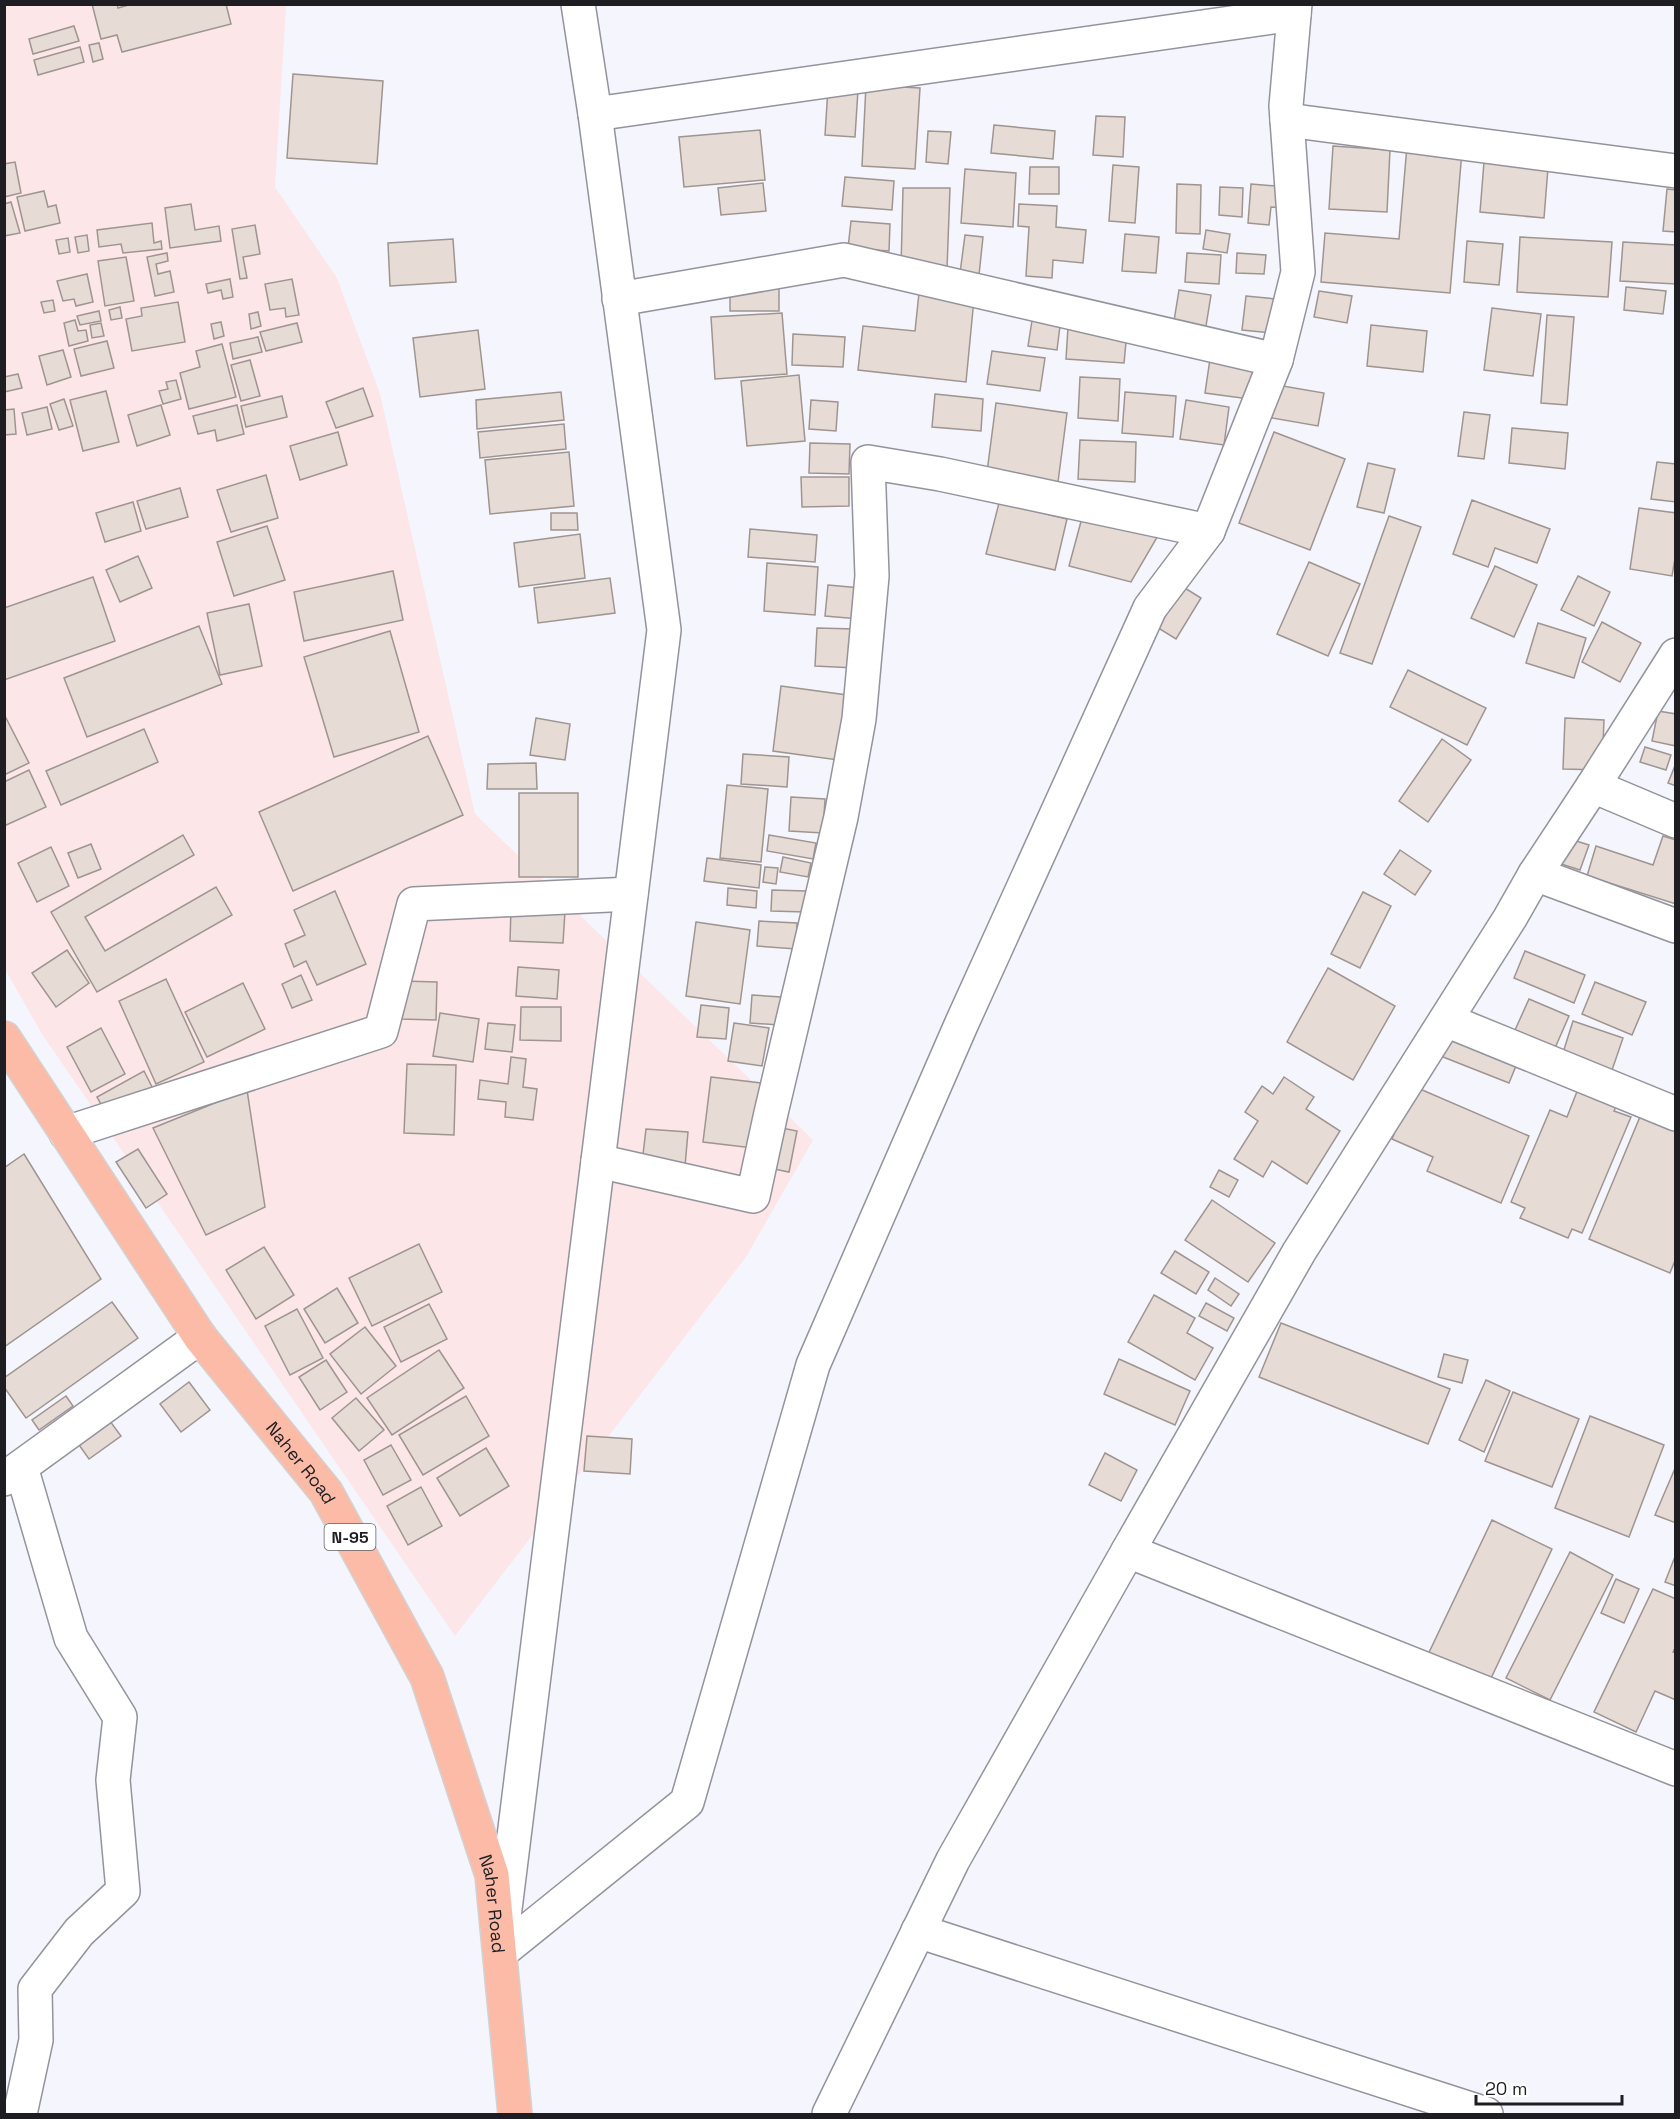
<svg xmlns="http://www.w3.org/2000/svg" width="1680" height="2119" font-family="'Space Grotesk',sans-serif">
<rect width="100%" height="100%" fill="#f5f5fe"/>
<polygon fill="#fce6e7" points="4,5 286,5 275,187 337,278 380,394 475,814 813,1140 746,1257 455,1636 42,1034 5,969"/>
<g fill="#e6dbd5" stroke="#9f9590" stroke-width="1.5">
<polygon points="92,4 117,4 118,8 132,4 226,4 231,24 122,52 117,35 101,39"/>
<polygon points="74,26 79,41 33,54 29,39"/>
<polygon points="99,43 103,59 93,62 89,45"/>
<polygon points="80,47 84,62 38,75 34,60"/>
<polygon points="293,74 383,81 377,164 287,158"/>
<polygon points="866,85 920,88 915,169 862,166"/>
<polygon points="828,88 858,90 855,137 825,135"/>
<polygon points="1096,116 1125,117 1123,157 1093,155"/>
<polygon points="994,125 1055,131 1053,159 991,153"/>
<polygon points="760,130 765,180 684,187 679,137"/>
<polygon points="928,131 951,132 948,164 926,162"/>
<polygon points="1333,146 1390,150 1387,212 1329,209"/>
<polygon points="1407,146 1462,151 1450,293 1321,282 1325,233 1399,239"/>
<polygon points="15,162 21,193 4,197 4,164"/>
<polygon points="1484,162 1548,168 1544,218 1480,212"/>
<polygon points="1113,165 1139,167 1135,223 1109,221"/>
<polygon points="1030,167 1059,167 1059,194 1029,194"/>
<polygon points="965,169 1016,173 1013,227 961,223"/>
<polygon points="845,177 894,181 892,210 842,206"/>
<polygon points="763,183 766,211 721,215 718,188"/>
<polygon points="1177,184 1201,185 1200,234 1176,233"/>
<polygon points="1251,184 1288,187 1286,208 1271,207 1269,225 1248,223"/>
<polygon points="1220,187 1243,188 1242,217 1219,215"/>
<polygon points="903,188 950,188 947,269 901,268"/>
<polygon points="1667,189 1676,190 1676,232 1663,231"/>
<polygon points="44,191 48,207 56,205 60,223 25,231 17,197"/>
<polygon points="11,202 20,233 4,236 4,204"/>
<polygon points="191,204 195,230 219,226 221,241 170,248 165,208"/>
<polygon points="1019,204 1057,206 1056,227 1086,230 1083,263 1053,260 1052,278 1026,276 1029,227 1018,226"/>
<polygon points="851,221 890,224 889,251 848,248"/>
<polygon points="152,223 154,243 161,241 162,249 123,253 121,244 99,247 97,230"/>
<polygon points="255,225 260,254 243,257 247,278 240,279 232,229"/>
<polygon points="1206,230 1230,234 1227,253 1203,249"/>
<polygon points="1125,234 1159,237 1156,273 1122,271"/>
<polygon points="87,235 89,251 78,253 75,237"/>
<polygon points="965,235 983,237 979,275 960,273"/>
<polygon points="1520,237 1612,242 1608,297 1517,292"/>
<polygon points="68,238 70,252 59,254 56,240"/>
<polygon points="453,239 456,282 390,286 388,243"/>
<polygon points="1467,241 1503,244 1499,285 1464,282"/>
<polygon points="1623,242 1676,245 1676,284 1620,281"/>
<polygon points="167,253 168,261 156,264 158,274 170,271 174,292 155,296 147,257"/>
<polygon points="1187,253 1221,255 1219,284 1185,282"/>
<polygon points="1237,253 1266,255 1264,274 1236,273"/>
<polygon points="126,257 134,301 105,306 98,261"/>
<polygon points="87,274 93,302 76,306 74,299 63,301 57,281"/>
<polygon points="230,279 233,297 223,299 221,290 208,293 206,284"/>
<polygon points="292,279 299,315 286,317 285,308 270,310 265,284"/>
<polygon points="730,285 779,286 779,311 730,311"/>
<polygon points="1626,287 1666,291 1663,314 1624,310"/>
<polygon points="1179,290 1211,295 1206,326 1174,321"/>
<polygon points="1319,291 1352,296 1347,323 1314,317"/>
<polygon points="919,293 974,299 966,382 858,370 863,326 915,331"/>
<polygon points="1246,296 1276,299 1273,333 1242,330"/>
<polygon points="53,300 55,311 44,313 41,302"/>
<polygon points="178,302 185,342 132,351 126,319 142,316 141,308"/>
<polygon points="120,307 122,318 111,320 109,310"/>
<polygon points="1492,308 1541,314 1533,376 1484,370"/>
<polygon points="99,311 101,321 80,325 77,316"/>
<polygon points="258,312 261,326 251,329 249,314"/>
<polygon points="782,313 787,374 715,379 711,317"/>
<polygon points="1033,314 1061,318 1057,350 1028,346"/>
<polygon points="1547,315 1574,317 1567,405 1541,403"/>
<polygon points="75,320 78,331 86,330 88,341 69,346 64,323"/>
<polygon points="221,322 224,336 214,339 211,324"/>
<polygon points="101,323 104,336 92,338 90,325"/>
<polygon points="297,323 302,342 266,351 260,332"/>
<polygon points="1371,325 1427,331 1423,372 1367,366"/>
<polygon points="1068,327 1127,332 1124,363 1066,359"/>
<polygon points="478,330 485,389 420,397 413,338"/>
<polygon points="793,334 845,337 843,367 792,365"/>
<polygon points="258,337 262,352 233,359 230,343"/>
<polygon points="107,341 114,368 81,376 74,349"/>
<polygon points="222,344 236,397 189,409 180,373 200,367 196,351"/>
<polygon points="63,350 71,377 47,385 39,356"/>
<polygon points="992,351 1045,358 1040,391 987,384"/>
<polygon points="1211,352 1256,359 1249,399 1205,393"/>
<polygon points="250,360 260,396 241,401 231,365"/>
<polygon points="18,374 22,388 4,392 4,377"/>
<polygon points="799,375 805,441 747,446 741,381"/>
<polygon points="1080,377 1120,379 1118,421 1078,418"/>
<polygon points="176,380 181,399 163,404 159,391 168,389 166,382"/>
<polygon points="1277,385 1324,393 1318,426 1272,418"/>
<polygon points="363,388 373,416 336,428 326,402"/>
<polygon points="106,391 119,442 83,451 70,400"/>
<polygon points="561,392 564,420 477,429 476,400"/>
<polygon points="1125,392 1176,396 1173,437 1122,433"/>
<polygon points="935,394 983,399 981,431 932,427"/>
<polygon points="282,396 287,417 246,427 241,406"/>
<polygon points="64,399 73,426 59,430 50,404"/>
<polygon points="811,400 838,402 836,431 809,429"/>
<polygon points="1186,400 1229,407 1224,445 1180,439"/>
<polygon points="996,403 1067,413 1058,482 987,472"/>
<polygon points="161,405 170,435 137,446 128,415"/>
<polygon points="237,405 244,434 217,441 215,430 198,434 193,416"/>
<polygon points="47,407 52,429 27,435 22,413"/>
<polygon points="14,409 16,434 4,435 4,410"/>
<polygon points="1464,412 1490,415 1484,459 1458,456"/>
<polygon points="564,424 566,449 480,458 478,432"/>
<polygon points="1512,428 1568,433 1565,469 1509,463"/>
<polygon points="338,432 347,465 300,480 290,446"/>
<polygon points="1274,432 1345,459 1310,550 1239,523"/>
<polygon points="1080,440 1136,442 1135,482 1078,479"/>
<polygon points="810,443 850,444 849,474 809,473"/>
<polygon points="569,452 574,506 490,514 485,460"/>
<polygon points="1657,462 1676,464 1676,502 1651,499"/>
<polygon points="1368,463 1395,469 1384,513 1357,507"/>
<polygon points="266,475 278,518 231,532 217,490"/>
<polygon points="801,477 849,477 849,506 802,507"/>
<polygon points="180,488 188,517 146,529 137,501"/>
<polygon points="1472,500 1550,529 1537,563 1495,548 1488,567 1453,554"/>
<polygon points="133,502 141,531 105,542 96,513"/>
<polygon points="999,503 1067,519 1055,570 986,554"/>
<polygon points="1639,508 1676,513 1676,553 1672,576 1630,569"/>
<polygon points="551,513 577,513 578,530 551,530"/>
<polygon points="1083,514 1159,534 1131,582 1069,566"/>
<polygon points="1389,516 1421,527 1372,664 1340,653"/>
<polygon points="267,526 285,580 234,596 217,542"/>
<polygon points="750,529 817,535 815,562 748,557"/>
<polygon points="580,534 585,578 519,587 514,543"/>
<polygon points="138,556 152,588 120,602 106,570"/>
<polygon points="1309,562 1360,584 1328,656 1277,634"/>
<polygon points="767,563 818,567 815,615 764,611"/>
<polygon points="1495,566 1537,585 1514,637 1471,618"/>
<polygon points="393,571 403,620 304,641 294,592"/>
<polygon points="1578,576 1610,592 1594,626 1561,610"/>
<polygon points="93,577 115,641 4,680 4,608"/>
<polygon points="610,578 615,613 538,623 534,588"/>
<polygon points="828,585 861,588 859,619 825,616"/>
<polygon points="1180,585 1201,598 1176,639 1155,626"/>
<polygon points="249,604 262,666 220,675 207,613"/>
<polygon points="1602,622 1641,643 1620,682 1582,662"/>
<polygon points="1538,623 1586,638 1574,678 1526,663"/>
<polygon points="199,626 222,684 87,737 64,678"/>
<polygon points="817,628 855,629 855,668 815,666"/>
<polygon points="390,631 419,732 334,757 304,657"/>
<polygon points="1408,670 1486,708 1467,745 1390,707"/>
<polygon points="781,686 847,695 838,760 773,751"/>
<polygon points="1658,711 1676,714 1676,746 1652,741"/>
<polygon points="4,714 29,763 4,775"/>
<polygon points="536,718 570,724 565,760 530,755"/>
<polygon points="1565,718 1604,720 1602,770 1563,769"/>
<polygon points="144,729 158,762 61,805 46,771"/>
<polygon points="428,736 463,815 293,891 259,812"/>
<polygon points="1442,739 1471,760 1428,822 1399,801"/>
<polygon points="1645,747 1671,755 1666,770 1640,762"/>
<polygon points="743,754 789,757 787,787 741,784"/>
<polygon points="536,763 537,789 487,789 488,764"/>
<polygon points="1676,763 1676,786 1668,783"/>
<polygon points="29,770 46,807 4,826 4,782"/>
<polygon points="727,785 768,789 761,862 720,858"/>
<rect x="519" y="793" width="59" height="84"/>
<polygon points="791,797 825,799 823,833 789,831"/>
<polygon points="183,835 194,855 85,917 105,951 216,887 232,915 97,992 51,912"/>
<polygon points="769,835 816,843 813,859 767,851"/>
<polygon points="1663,836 1676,840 1676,904 1587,876 1596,846 1653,865"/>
<polygon points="1567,838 1589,845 1580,870 1558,863"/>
<polygon points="91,844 101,869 78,878 68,853"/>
<polygon points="51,847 69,886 37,902 18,863"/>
<polygon points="1400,850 1431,871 1415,895 1384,874"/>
<polygon points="783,857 811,863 808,877 780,872"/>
<polygon points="707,858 761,865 759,888 704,881"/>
<polygon points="765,867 778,868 776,884 763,882"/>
<polygon points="728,888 757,891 756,908 727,905"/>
<polygon points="772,890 806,891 805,912 771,911"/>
<polygon points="335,891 366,964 317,985 306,961 294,967 285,944 305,935 294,910"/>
<polygon points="1363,892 1391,906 1360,968 1331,954"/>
<polygon points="511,909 565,911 563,943 510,941"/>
<polygon points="759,921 797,923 796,949 757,946"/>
<polygon points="696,922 750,930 740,1004 686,996"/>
<polygon points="67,950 89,983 56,1007 32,973"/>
<polygon points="1525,951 1585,975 1574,1003 1514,978"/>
<polygon points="518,967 559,970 557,999 516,996"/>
<polygon points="1328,968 1395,1006 1353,1080 1287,1042"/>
<polygon points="301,975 312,1000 292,1008 282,984"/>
<polygon points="166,979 204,1062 156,1084 119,1001"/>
<polygon points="402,981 437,982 436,1020 401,1019"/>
<polygon points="1595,982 1646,1002 1632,1035 1582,1014"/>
<polygon points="243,983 265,1029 207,1057 185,1012"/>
<polygon points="752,995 781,997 779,1025 750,1023"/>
<polygon points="1529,999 1569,1016 1555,1048 1515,1030"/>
<polygon points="701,1005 729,1008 726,1039 697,1037"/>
<polygon points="521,1007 561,1007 561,1041 520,1040"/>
<polygon points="440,1013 479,1019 473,1062 433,1056"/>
<polygon points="1573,1021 1623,1038 1610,1076 1561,1059"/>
<polygon points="488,1023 515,1025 512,1052 485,1049"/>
<polygon points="734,1023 769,1028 762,1066 728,1061"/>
<polygon points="101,1028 125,1074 91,1092 67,1047"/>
<polygon points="1446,1033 1518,1061 1509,1083 1438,1055"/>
<polygon points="511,1057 526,1059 523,1087 537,1089 533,1120 505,1117 506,1102 478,1099 480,1080 508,1084"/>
<polygon points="407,1064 456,1065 454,1135 404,1133"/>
<polygon points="144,1071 154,1091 107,1115 97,1097"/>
<polygon points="711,1077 761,1083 753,1148 703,1142"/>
<polygon points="1284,1077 1314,1097 1306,1109 1340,1131 1307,1184 1272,1161 1263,1177 1234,1159 1258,1121 1245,1112 1262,1086 1273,1094"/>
<polygon points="1413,1086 1529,1136 1501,1203 1427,1171 1433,1157 1392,1139"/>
<polygon points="1578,1089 1617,1105 1614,1111 1631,1117 1582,1233 1572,1229 1568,1238 1520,1218 1525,1208 1511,1202 1550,1110 1567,1117"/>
<polygon points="247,1090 265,1207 206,1235 153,1128"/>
<polygon points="1642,1112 1676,1126 1676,1258 1670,1273 1589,1239"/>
<polygon points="772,1126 797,1131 789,1172 764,1167"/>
<polygon points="646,1129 688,1132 685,1166 642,1163"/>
<polygon points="138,1149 167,1194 146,1208 116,1162"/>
<polygon points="24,1154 101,1279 4,1347 4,1168"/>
<polygon points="1219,1170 1238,1180 1229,1197 1210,1187"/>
<polygon points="1212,1200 1275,1243 1248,1282 1185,1240"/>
<polygon points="419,1244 442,1292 372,1326 349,1278"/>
<polygon points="264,1247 294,1295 256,1319 226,1270"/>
<polygon points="1175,1251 1209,1272 1196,1294 1161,1273"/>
<polygon points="1215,1278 1239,1294 1231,1306 1208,1290"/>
<polygon points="337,1288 358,1323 325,1343 304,1309"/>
<polygon points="1154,1295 1195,1318 1187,1333 1213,1348 1195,1380 1128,1342"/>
<polygon points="112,1302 138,1338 26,1418 4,1387 4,1378"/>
<polygon points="1206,1303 1234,1318 1227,1331 1199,1316"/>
<polygon points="429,1304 447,1339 401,1362 384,1327"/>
<polygon points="297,1309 323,1358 290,1375 265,1326"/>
<polygon points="1281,1323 1450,1389 1428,1444 1259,1377"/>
<polygon points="365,1327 396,1366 361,1394 330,1354"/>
<polygon points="439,1350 464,1388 392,1435 367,1398"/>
<polygon points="1444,1354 1468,1360 1462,1383 1438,1377"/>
<polygon points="1119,1359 1190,1391 1175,1425 1104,1394"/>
<polygon points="326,1360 347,1392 320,1410 299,1377"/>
<polygon points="1486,1380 1510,1391 1484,1452 1459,1440"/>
<polygon points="189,1382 210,1410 181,1432 160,1404"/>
<polygon points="1513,1392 1579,1419 1552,1487 1485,1461"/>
<polygon points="66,1396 73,1406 39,1430 32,1420"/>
<polygon points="466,1396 489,1436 423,1475 399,1435"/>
<polygon points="93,1398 121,1436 89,1459 62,1421"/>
<polygon points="356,1398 384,1430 359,1451 332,1418"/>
<polygon points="1590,1416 1664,1445 1629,1537 1555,1508"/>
<polygon points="587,1436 632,1439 630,1474 584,1471"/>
<polygon points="391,1445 411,1480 383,1495 364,1460"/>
<polygon points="486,1448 509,1486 460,1516 437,1478"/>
<polygon points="1105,1453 1137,1470 1121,1501 1089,1485"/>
<polygon points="1676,1466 1676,1523 1655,1515"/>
<polygon points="421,1487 442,1526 408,1545 387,1506"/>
<polygon points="1492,1520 1552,1549 1485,1691 1424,1663"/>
<polygon points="1570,1552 1613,1575 1550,1700 1506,1678"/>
<polygon points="1676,1554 1676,1586 1665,1582"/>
<polygon points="1616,1579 1639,1589 1624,1623 1601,1613"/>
<polygon points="1653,1589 1676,1599 1676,1646 1673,1652 1676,1653 1676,1700 1655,1691 1636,1732 1594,1712"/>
</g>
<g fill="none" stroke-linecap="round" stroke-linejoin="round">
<g stroke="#93939d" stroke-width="36">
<g id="minor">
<polyline points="595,114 1294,14"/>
<polyline points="1287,120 1676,171"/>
<polyline points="619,299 844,260 1276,360"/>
<polyline points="1593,786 1676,821"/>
<polyline points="1535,874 1676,926"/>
<polyline points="1446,1020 1676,1114"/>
<polyline points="66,1133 381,1031 414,904 631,894"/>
<polyline points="598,1161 753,1196 771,1113 841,817 859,719 872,576 868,462 940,474 1208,531"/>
<polyline points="4,1479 200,1337"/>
<polyline points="1128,1551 1676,1769"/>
<polyline points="503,1925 664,630 595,114 578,4"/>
<polyline points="918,1931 1486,2114"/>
<polyline points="500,1953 687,1802 813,1365 961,1025 1150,608 1208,531 1276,360 1298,272 1286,106 1295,4"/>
<polyline points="20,2114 36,2040 35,1989 79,1932 123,1891 113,1780 120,1717 71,1638 21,1467"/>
<polyline points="829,2114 953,1860 1128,1551 1299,1252 1510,918 1535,874 1593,786 1676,655"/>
</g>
</g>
<g stroke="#d2d2d3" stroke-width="36">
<g id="primary">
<path id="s1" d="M4 1038 200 1337 326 1492 427 1677 492 1875 515 2114"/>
</g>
</g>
<use href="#minor" stroke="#fff" stroke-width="33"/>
<use href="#primary" stroke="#fcbba7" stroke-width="33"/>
</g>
<g text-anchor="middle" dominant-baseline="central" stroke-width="4.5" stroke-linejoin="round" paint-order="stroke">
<rect fill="#fff" stroke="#626264" stroke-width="1.5" x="324.5" y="1524" width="51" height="26" rx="4.5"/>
<g font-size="16" font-weight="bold" fill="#1e1e22">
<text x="350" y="1537">N-95</text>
</g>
<g font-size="18" fill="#1e1e22" stroke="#fff">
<text stroke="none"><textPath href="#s1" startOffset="519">Naher Road</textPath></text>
<text stroke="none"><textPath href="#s1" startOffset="1005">Naher Road</textPath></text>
</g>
</g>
<rect width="1680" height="2119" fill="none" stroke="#1e1e22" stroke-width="12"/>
<path d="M1476 2095v9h146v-9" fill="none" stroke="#1e1e22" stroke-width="3"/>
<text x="1485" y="2095" font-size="18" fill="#1e1e22" stroke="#ffffff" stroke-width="4.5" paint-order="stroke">20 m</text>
</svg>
